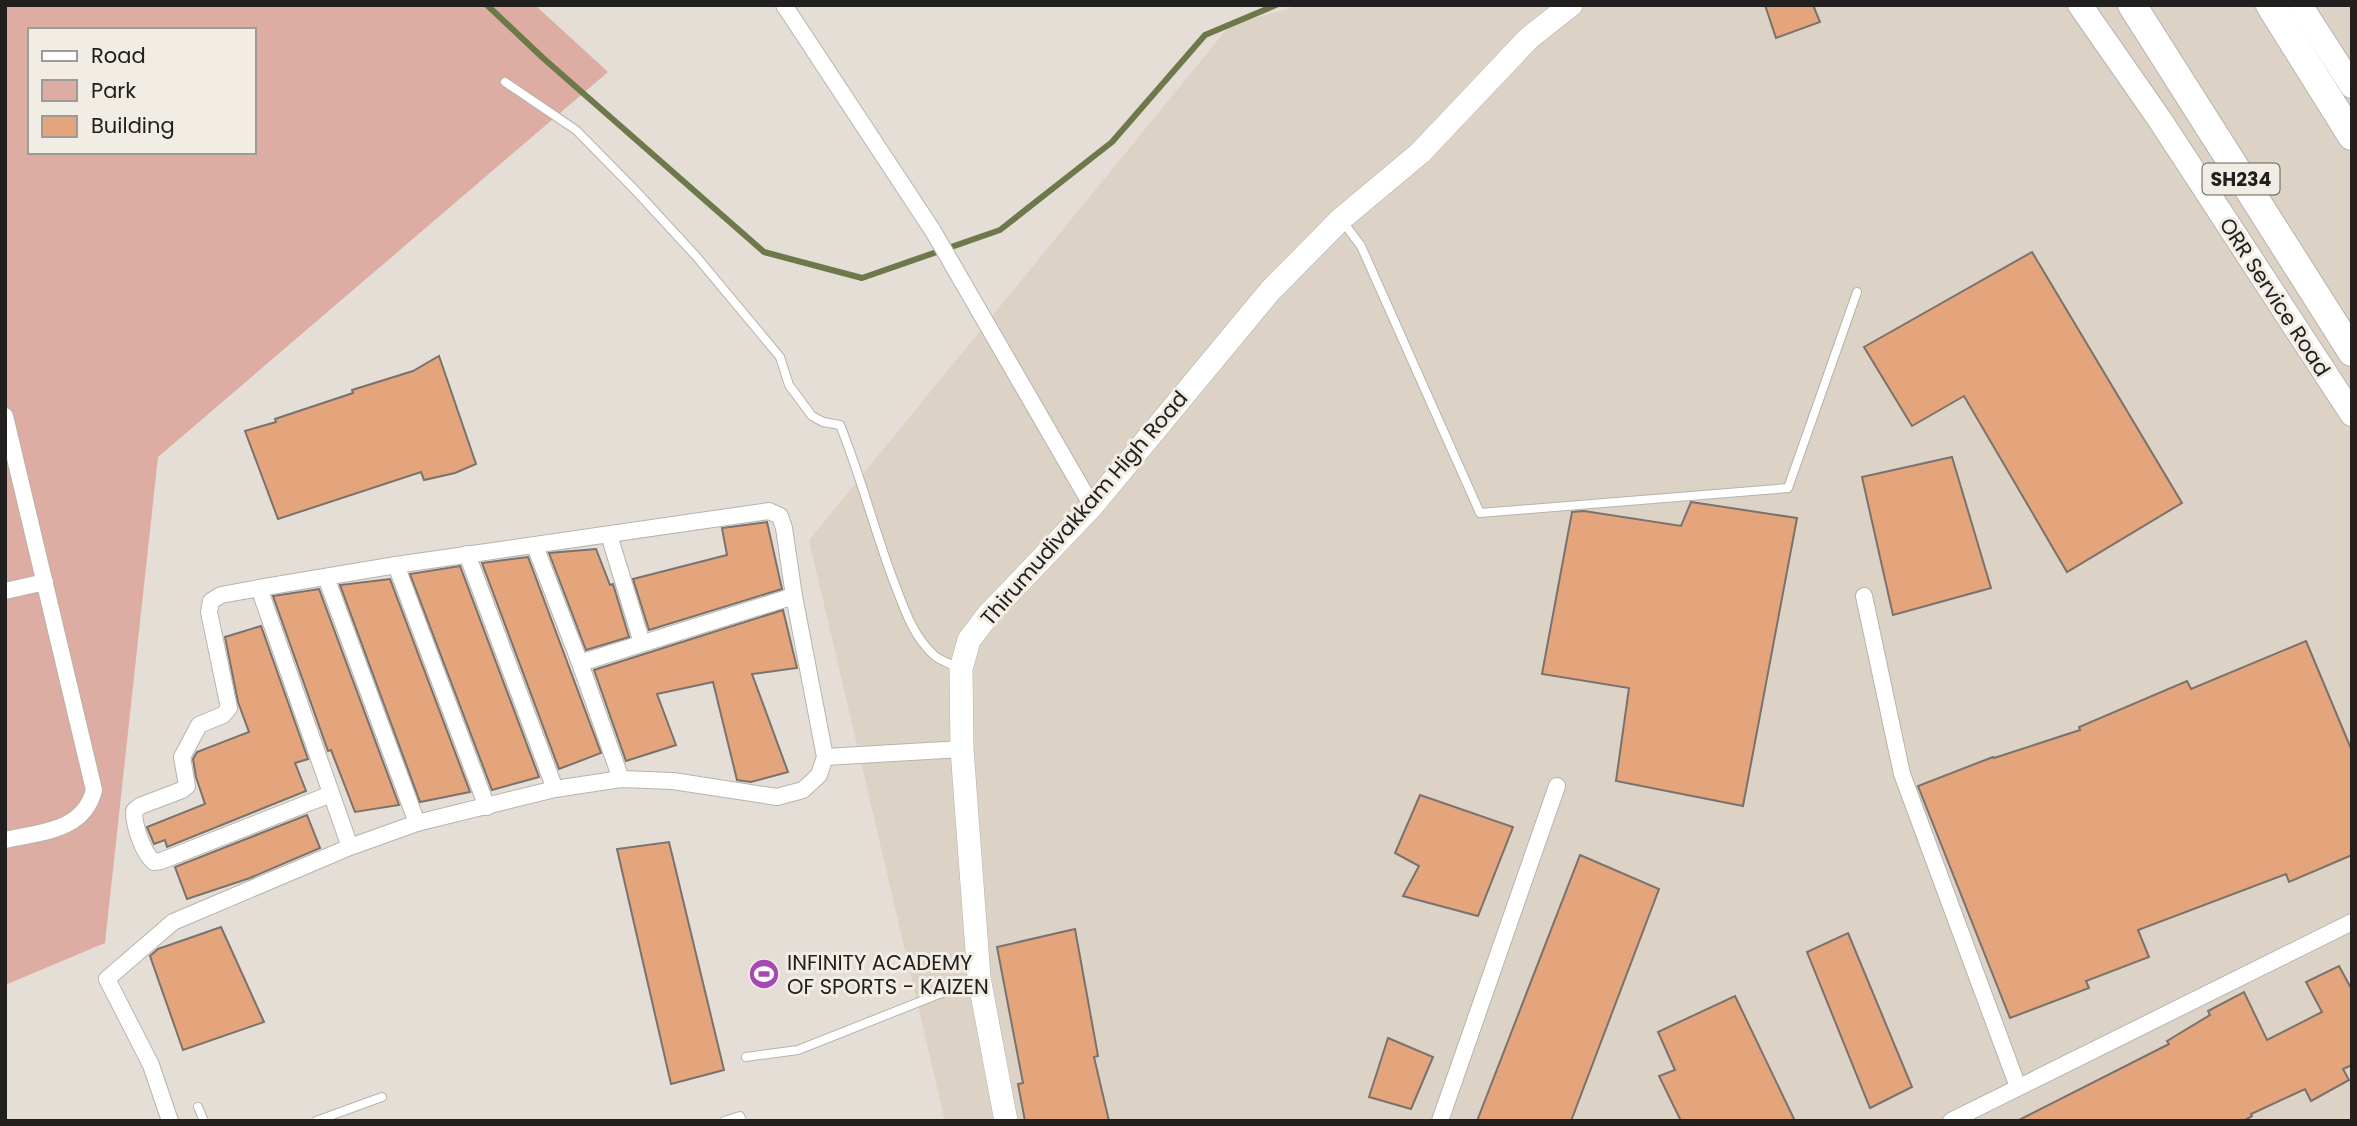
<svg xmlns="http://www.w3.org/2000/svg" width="2357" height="1126" font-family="Poppins,sans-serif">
<rect width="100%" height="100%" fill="#e4ded7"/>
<polygon fill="#dcd2c5" points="1303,5 2352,5 2352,1121 945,1121 809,540 1231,24"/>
<path fill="#ddaca3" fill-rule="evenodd" d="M5 5H535L608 72 158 457 105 943 5 985ZM30 30H254V152H30Z"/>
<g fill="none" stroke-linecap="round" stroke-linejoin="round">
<polyline stroke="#6e794b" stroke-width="6" points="487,5 543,58 764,252 862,278 1000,230 1112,142 1205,35 1276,5"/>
</g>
<g fill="#e4a57d" stroke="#7a726d" stroke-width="2">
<polygon points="1765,5 1813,5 1820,22 1776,38"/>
<polygon points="2032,252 2182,503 2067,572 1964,396 1912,426 1864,347"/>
<polygon points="439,356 476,464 455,473 424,480 421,472 278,519 245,431 276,422 275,419 353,393 352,390 413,371"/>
<polygon points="1952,457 1991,588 1893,615 1862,477"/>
<polygon points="1691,502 1797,518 1743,806 1616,781 1629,688 1542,674 1572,512 1584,511 1681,526"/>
<polygon points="767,522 782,589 649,630 633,579 727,555 722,528"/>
<polygon points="596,549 610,585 613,584 629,637 586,650 549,553"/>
<polygon points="528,557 601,753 559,769 482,563"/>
<polygon points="460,566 539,777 492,790 410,574"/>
<polygon points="390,579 470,792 420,802 340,585"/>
<polygon points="319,589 399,805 355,812 331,750 328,751 273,596"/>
<polygon points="783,610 797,668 752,674 788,772 751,782 737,780 713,682 657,694 676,745 626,761 594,670"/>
<polygon points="261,626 308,759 295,763 306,791 167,847 165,840 154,844 147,827 205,804 196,777 193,759 197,752 249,732 238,702 225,637"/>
<polygon points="2306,641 2352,751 2352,855 2289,882 2286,874 2138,930 2149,957 2086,981 2089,988 2010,1018 1918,786 1993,757 1994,758 2080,730 2079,727 2187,681 2191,689"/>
<polygon points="1420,795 1513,827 1478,916 1403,896 1419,866 1395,853"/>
<polygon points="307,815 320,848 250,878 187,899 175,867"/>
<polygon points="669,842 724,1070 671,1084 617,849"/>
<polygon points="1580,855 1659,889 1571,1121 1477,1121"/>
<polygon points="221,927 264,1022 183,1050 150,956 158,949"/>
<polygon points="1075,929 1098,1056 1094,1057 1109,1121 1025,1121 1018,1084 1023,1083 997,947"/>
<polygon points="1848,933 1912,1087 1870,1108 1807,952"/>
<polygon points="2339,966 2352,990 2352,1065 2343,1069 2349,1080 2311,1101 2305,1089 2251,1114 2252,1116 2243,1121 2017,1121 2169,1044 2167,1041 2210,1015 2208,1011 2244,992 2267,1040 2322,1012 2306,982"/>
<polygon points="1735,996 1795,1121 1681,1121 1659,1076 1675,1070 1658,1032"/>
<polygon points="1388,1038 1433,1057 1411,1109 1369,1097"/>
</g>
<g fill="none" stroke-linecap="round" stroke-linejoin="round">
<g stroke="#b8b3ab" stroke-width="10">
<g id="lane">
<path d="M505 82 576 130 635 190 695 255 780 357 789 385 812 416 823 422 840 425C861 476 874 530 894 582 904 608 913 637 935 656 941 661 951 664 959 668"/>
<polyline points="1343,222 1361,246 1480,513 1788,488 1857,292"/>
<polyline points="746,1057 798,1050 977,979"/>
<polyline points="198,1107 204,1121"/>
<polyline points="316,1121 382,1097"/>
<polyline points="724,1121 740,1116 742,1121"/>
</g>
</g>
<g stroke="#b8b3ab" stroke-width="18">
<g id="street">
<polyline points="784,5 933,231 1092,506"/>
<path d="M5 416 94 790C84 831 41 832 5 840"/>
<polyline points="609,535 642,643"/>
<polyline points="535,546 580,663 621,779"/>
<polyline points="467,554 555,789"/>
<polyline points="396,565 487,807"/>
<polyline points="326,577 417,823"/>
<path d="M259 588 221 595 211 601 209 612 229 708 223 715 199 725 182 757 187 786 182 790 140 806 134 811C134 825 142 852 154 862L161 861 331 794"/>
<polyline points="5,591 45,582"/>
<polyline points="1864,596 1902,774 2018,1087"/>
<polyline points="580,663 794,596"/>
<polyline points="825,757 962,749"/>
<polyline points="170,1121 151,1065 107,979 173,922 350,847 417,823 555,789 621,779 673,781 777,797 803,790 819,775 825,757 794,596 784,528 780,516 769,511 396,565 259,588 350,847"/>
<polyline points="1440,1121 1557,786"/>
<polyline points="1951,1121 2352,922"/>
</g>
</g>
<g stroke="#b8b3ab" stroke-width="24">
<polyline id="secondary" points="1006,1121 979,978 962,749 961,669 969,640 988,615 1092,506 1270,291 1341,219 1420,153 1529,38 1571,5"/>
</g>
<g stroke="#b8b3ab" stroke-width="26">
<g id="primary">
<polyline points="2080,5 2160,120 2352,414"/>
<polyline points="2300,5 2352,86"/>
</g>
</g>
<g stroke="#b8b3ab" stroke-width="30">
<g id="highway">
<polyline points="2132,5 2352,352"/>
<polyline points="2270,5 2352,136"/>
</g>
</g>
<use href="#lane" stroke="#fff" stroke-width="8"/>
<use href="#street" stroke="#fff" stroke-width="16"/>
<use href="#secondary" stroke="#fff" stroke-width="23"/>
<use href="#primary" stroke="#fff" stroke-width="24"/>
<use href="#highway" stroke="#fff" stroke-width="28"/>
</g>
<defs>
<g id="stadium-disc" transform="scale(1.575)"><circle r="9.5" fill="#a648b2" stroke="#f1ece4"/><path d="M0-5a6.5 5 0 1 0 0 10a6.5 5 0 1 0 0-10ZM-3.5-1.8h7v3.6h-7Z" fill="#fff"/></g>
</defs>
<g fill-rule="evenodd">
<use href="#stadium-disc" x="764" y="974"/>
</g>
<g text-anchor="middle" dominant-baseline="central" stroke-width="6" stroke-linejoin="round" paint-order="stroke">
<rect fill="#f1ece4" stroke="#605d59" stroke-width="2" x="2202.5" y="163.5" width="77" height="31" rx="5"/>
<g font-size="19" font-weight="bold" fill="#22201e">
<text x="2241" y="179">SH234</text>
</g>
<g font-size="21" fill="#22201e" stroke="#f1ece4">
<text transform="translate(2275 297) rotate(57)">ORR Service Road</text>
<text transform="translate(1084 508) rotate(-49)">Thirumudivakkam High Road</text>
</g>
<g font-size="21" fill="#22201e" stroke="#f1ece4" text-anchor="start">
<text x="787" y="962">INFINITY ACADEMY<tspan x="787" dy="24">OF SPORTS - KAIZEN</tspan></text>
</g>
</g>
<rect width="2357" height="1126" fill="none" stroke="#22201e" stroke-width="14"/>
<rect x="28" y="28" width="228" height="126" fill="#f1ece4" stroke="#9e9a95" stroke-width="2"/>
<rect x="42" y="51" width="35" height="10" fill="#ffffff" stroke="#9e9a95" stroke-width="2"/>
<text x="91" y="63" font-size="21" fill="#22201e">Road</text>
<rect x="42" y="80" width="35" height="21" fill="#ddaca3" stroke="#9e9a95" stroke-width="2"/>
<text x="91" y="98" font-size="21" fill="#22201e">Park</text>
<rect x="42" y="116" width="35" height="21" fill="#e4a57d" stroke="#9e9a95" stroke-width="2"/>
<text x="91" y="133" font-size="21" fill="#22201e">Building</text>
</svg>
